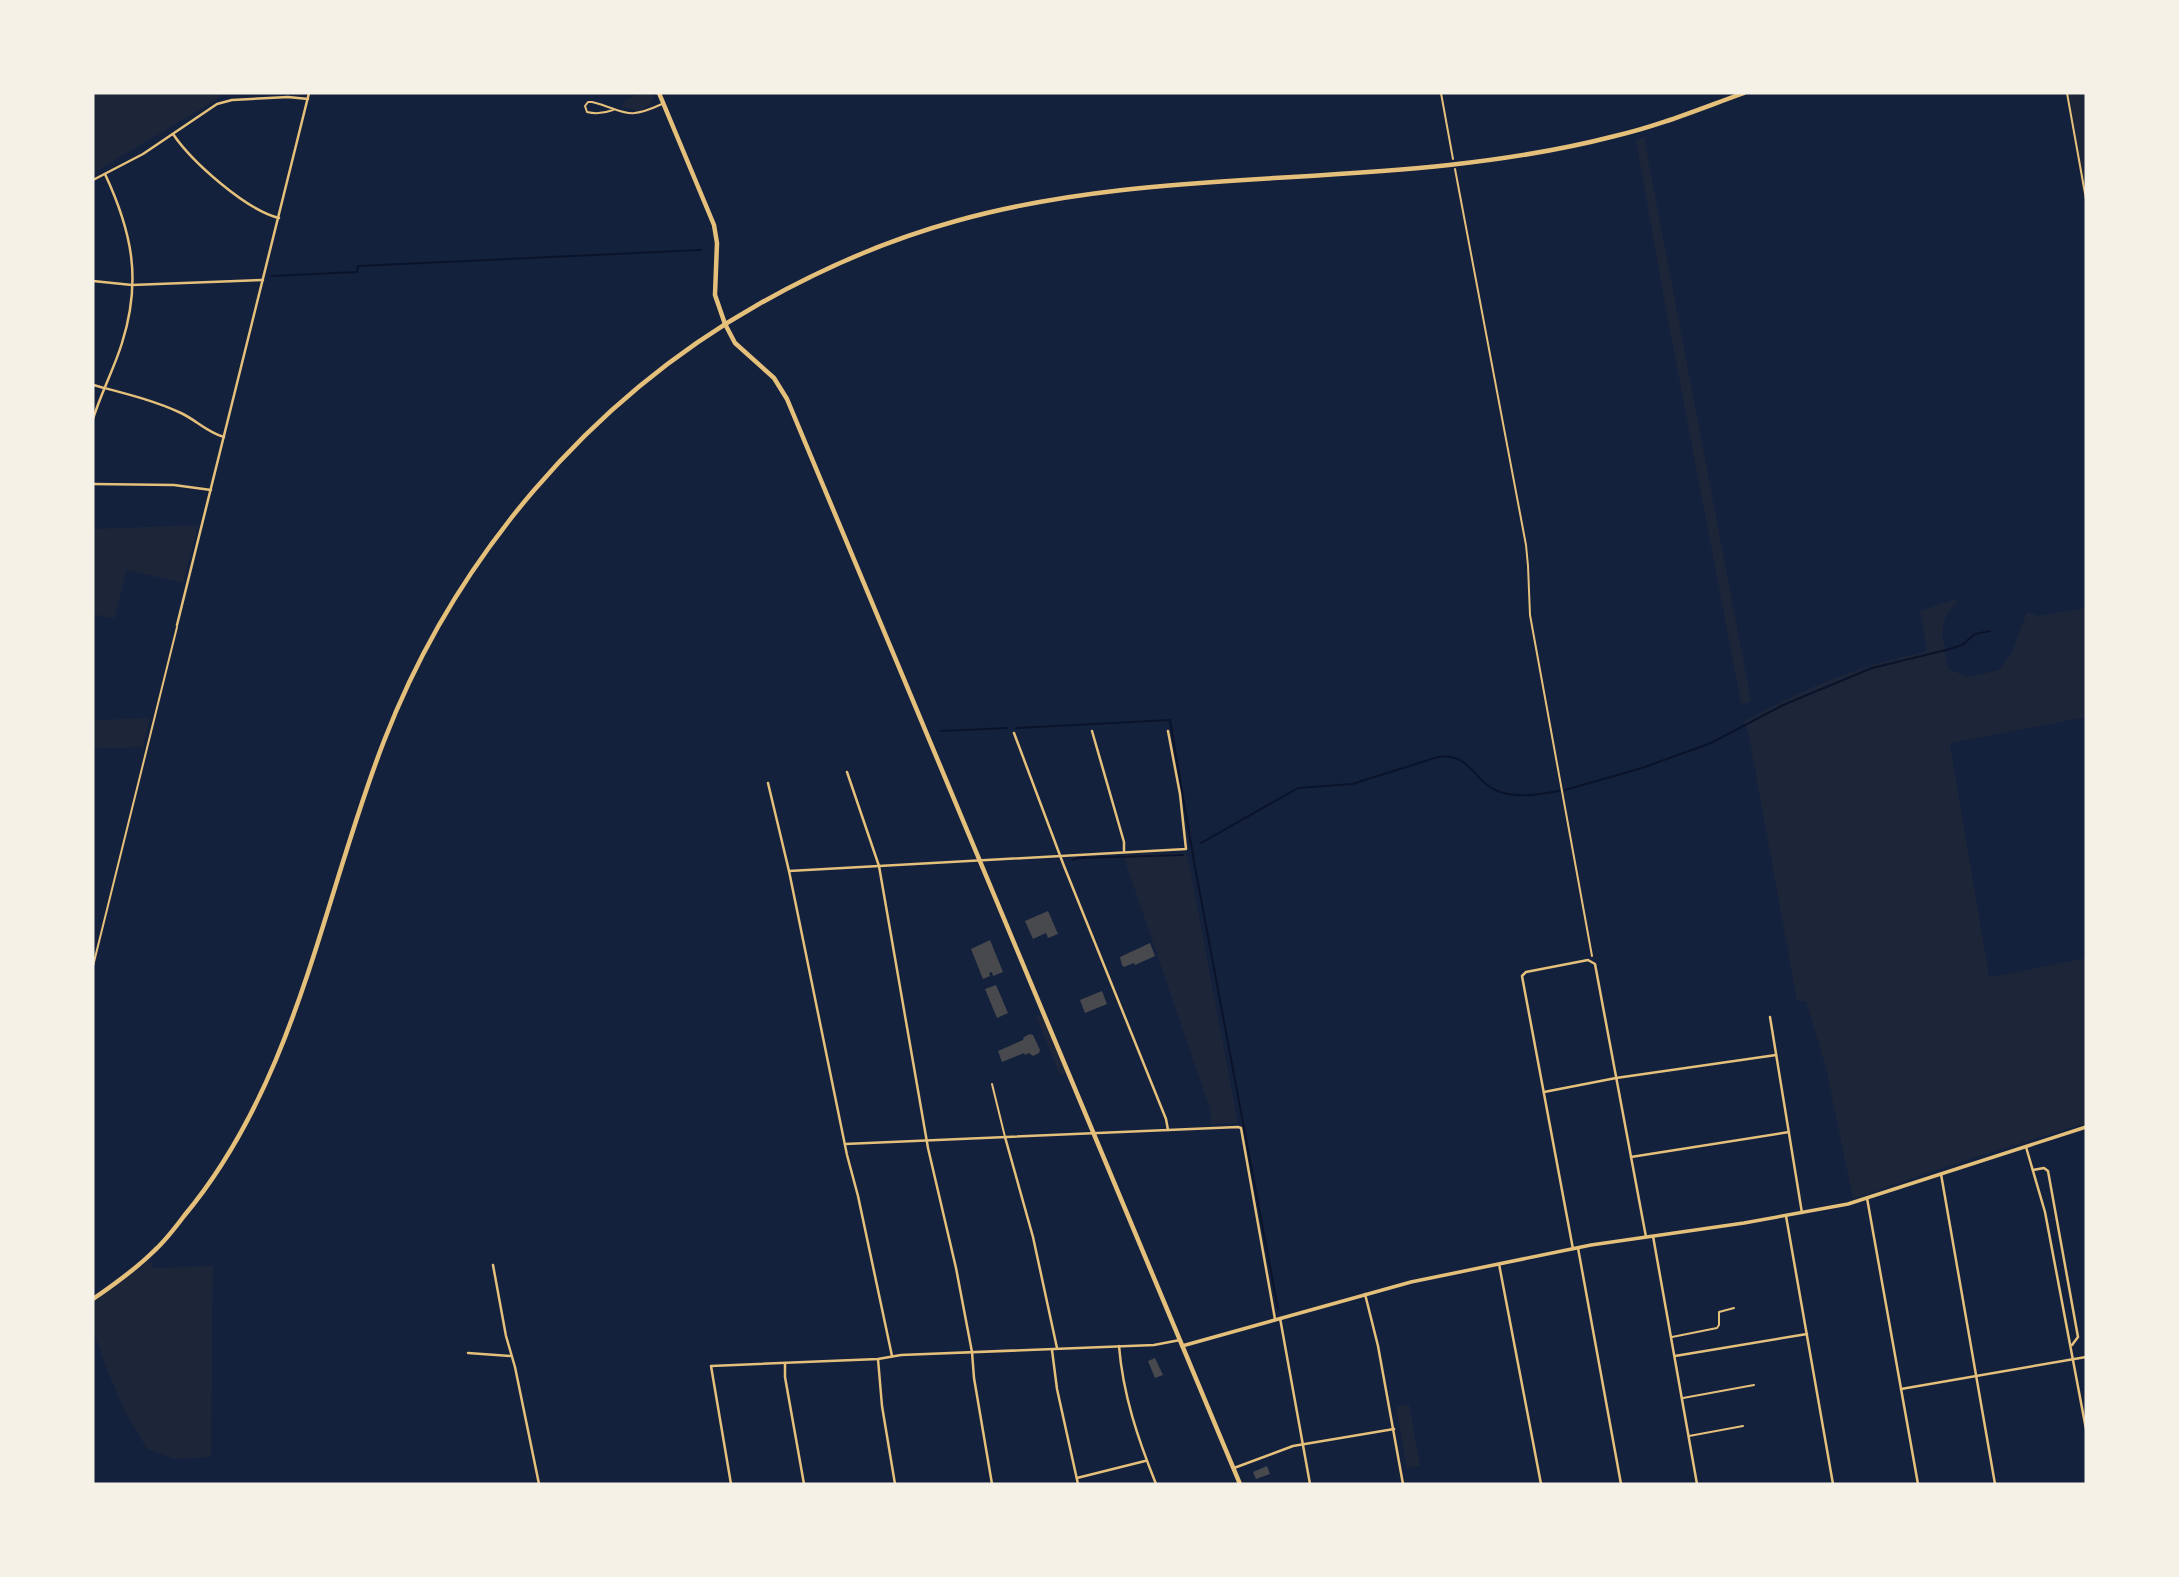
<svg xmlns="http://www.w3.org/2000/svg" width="2179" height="1577" font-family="Cabin,sans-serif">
<rect width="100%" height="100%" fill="#14213d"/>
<g fill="#1d2539">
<polygon points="93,93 224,93 214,101 93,173"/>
<path d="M642 93H653C654 103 648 107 639 111L622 107 625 100Z"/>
<polygon points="2067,93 2086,93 2086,211"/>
<polygon points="1649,136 1645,140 1645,143 1751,701 1747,703 1741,703 1665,304 1636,140"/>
<polygon points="198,525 183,583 127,570 114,619 93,614 93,529"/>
<path d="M1959 598 1945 618 1942 632 1948 669 1969 677 1999 670 2012 652 2027 612 2038 616 2086 608V717L1952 743 1950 745 1989 976 1991 977 2086 958V1123L1951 1165 1853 1199 1826 1068 1806 1001H1797L1748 731 1743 722C1800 690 1861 664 1925 652L1927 650 1920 611Z"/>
<polygon points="150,718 143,747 93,749 93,720"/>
<polygon points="1185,853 1188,858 1238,1123 1211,1124 1210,1109 1123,855"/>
<polygon points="1036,1016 1042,1016 1066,1073 1060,1075"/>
<polygon points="154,1261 151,1268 213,1266 211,1457 175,1459 147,1449 124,1410 105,1364 93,1330 93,1303 146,1263"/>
<polygon points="1409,1404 1420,1466 1407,1468 1396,1407"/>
</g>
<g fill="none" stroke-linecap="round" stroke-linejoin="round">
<g stroke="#0b132b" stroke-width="2">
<polyline points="272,276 357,272 358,266 701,250"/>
<polyline points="1016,728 1170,720 1195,867 1278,1309"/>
<polyline points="941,731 1007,728"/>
<polyline points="1565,790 1642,768 1711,743 1783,705 1872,668 1946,650 1962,645 1975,634 1990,631"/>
<path d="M1201 843 1298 788 1352 784 1438 757C1469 753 1472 777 1493 789 1513 799 1538 795 1559 791"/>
<polyline points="1073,860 1078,858 1183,855"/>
</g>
</g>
<g fill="#48494c">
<polygon points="1048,911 1058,934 1048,938 1046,933 1033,939 1025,921"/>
<polygon points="990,940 1003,972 993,976 992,972 989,973 990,976 983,979 971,949"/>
<polygon points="1150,943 1155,956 1135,965 1134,963 1124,967 1122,965 1120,957"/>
<polygon points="996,985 1008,1013 997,1018 985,989"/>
<polygon points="1102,991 1107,1004 1085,1013 1080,1000"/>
<polygon points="1030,1034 1033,1035 1040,1050 1039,1053 1033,1056 1029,1053 1025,1055 1024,1053 1002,1062 998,1051 1023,1040 1024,1037"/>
<polygon points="1155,1358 1163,1375 1155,1378 1148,1361"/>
<polygon points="1267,1466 1270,1474 1256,1479 1253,1472"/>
</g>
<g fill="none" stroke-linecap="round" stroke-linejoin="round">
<g stroke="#e5c07b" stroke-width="2">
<polyline points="1441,93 1453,159"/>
<polyline points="2067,93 2086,199"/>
<polyline points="1455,169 1526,545 1528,566 1530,615 1592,956"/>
</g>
<g stroke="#e5c07b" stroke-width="2">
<path d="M613 110C605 113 595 114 587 112L585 106 588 102H592C627 111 625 121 662 104"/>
<polyline points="93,966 177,627"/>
<polyline points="992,1084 1005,1137"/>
<polyline points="1672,1337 1717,1328 1719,1325 1719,1312 1734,1308"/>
<polyline points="1683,1398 1754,1385"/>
<polyline points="1689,1436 1743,1426"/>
</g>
<g stroke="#e5c07b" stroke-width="2.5">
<path d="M173 134C192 162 246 210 279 218"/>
<polyline points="93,180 143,154 217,104 232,100 288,97 308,99"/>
<polyline points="93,281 132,285 263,280"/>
<path d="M93 385C123 393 153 400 181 413 196 420 208 433 224 437"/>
<path d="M93 419C101 393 114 369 122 343 142 280 132 232 105 174"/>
<polyline points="93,484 174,485 211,490"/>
<polyline points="177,625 309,93"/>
<polyline points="1092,731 1124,842 1124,851"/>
<polyline points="1014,733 1064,866 1166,1119 1168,1130"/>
<polyline points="847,772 879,866 928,1148 956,1268 972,1352 974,1378 992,1484"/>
<polyline points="768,783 789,871 847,1155 858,1196 892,1356"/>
<polyline points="789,871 1186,849 1180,794 1168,731"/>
<polyline points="1770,1017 1802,1213"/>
<polyline points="1544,1092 1616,1078 1776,1055"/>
<polyline points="1005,1137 1033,1237 1057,1348"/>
<polyline points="845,1144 1238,1127 1241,1128 1275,1319"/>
<polyline points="2026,1147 2045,1212 2086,1429"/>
<polyline points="1631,1157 1789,1132"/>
<polyline points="2033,1170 2044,1168 2048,1171 2078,1337 2072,1345"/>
<polyline points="1941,1174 1995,1484"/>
<polyline points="1867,1198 1918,1484"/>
<polyline points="1786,1216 1833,1484"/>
<polyline points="1653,1236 1697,1484"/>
<polyline points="1578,1248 1621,1484"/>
<polyline points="1573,1249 1522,976 1526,972 1588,960 1595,964 1646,1237"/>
<polyline points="1499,1264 1541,1484"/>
<polyline points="493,1265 506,1336 515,1367 539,1484"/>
<polyline points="1365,1294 1378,1346 1403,1484"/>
<polyline points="1280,1318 1310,1484"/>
<path d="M1119 1346C1123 1395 1138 1439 1156 1484"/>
<polyline points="1052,1350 1057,1389 1078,1484"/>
<polyline points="468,1353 510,1356"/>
<polyline points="1675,1356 1807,1334"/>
<polyline points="878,1359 882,1406 895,1484"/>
<polyline points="785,1363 785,1377 804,1484"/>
<polyline points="1901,1389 2086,1357"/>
<polyline points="1234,1468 1293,1446 1394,1429"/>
<polyline points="1077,1478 1145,1461"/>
<polyline points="731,1484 711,1366 878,1359 901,1355 1154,1345 1180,1340"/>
</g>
<polyline stroke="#e5c07b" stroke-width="3.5" points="1182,1346 1411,1282 1591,1245 1744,1223 1848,1204 2086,1127"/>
<g stroke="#e5c07b" stroke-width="4.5">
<polyline points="659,93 714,225 717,243 715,295 725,324 735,343 774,378 787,399 1240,1484"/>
<path d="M93 1299C115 1284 136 1269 155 1250 166 1240 175 1228 184 1216 297 1081 322 900 384 741 454 559 589 400 759 304 821 269 887 240 956 221 1116 176 1285 183 1449 165 1504 159 1561 150 1615 136 1659 126 1702 108 1744 93"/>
</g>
</g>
<rect width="2179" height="1577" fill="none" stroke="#f6f1e7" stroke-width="189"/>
</svg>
